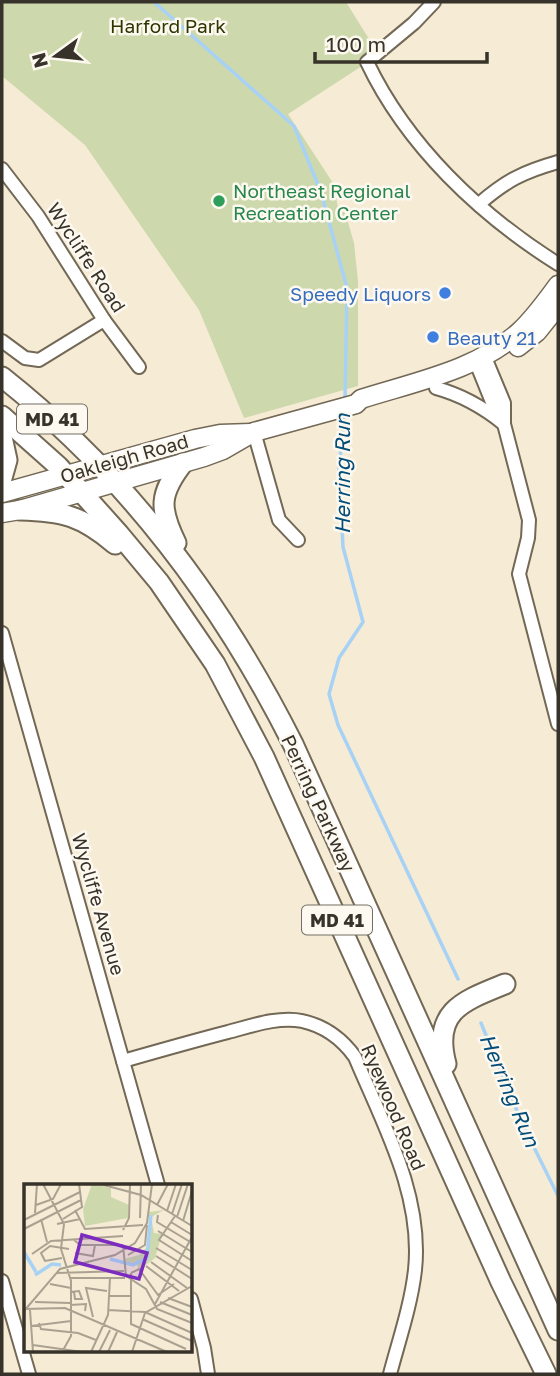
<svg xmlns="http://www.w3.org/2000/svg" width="560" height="1376" font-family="'Golos Text',sans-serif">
<rect width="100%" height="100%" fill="#f6ebd5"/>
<polygon fill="#cdd9ac" points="2,2 346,2 379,55 288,114 333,183 339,212 345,212 354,243 358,281 358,386 244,418 199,310 85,145 2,76"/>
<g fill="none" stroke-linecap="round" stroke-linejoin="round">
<g stroke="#a8d2f5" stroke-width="3.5">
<polyline points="154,2 294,126 321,192 347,288 345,401"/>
<polyline points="345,412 339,467 343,547 363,622 339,658 329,694 338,725 458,979"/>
<polyline points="481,1023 522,1123 558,1196"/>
</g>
<g stroke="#726855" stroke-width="16">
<g id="street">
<path d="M434 2 414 23 367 62C407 146 480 215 558 264"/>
<polyline points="2,169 38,216 104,320 139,367"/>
<path d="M479 204C507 180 523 172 558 162"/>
<polyline points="2,341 25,358 39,360 104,320"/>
<polyline points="484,355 504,403 504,424 529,520 528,538 519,574 558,724"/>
<polyline points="475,360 494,407 500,418"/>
<path d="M436 388C462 395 483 407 504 424"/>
<polyline points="254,432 279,520 298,540"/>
<polyline points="2,633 158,1185"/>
<path d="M123 1061C158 1051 193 1041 228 1032 251 1026 279 1016 302 1021 325 1026 342 1039 355 1057 383 1124 423 1195 415 1270 411 1305 399 1340 390 1374"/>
<polyline points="2,1281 29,1374"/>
<polyline points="191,1299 204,1348 208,1374"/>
</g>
</g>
<g stroke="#726855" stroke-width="21">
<g id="secondary">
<polyline points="518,347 537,332 558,306"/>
<polyline points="2,493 195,439 220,434 251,433"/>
<path d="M2 513 20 510 204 457 223 450 254 432 356 404 361 399C414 382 478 370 520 331 535 317 546 301 558 285"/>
</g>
</g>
<g stroke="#726855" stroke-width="23">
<g id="primary">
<path d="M2 377C126 475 222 603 293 744L558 1330"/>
<polyline points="2,416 58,466 119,534 159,582 215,664 264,757 501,1282 546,1374"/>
<polyline points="2,437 7,460 2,478"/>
<path d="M20 510C63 511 82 516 115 544"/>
<path d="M176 543C159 508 159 494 183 463"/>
<path d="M446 1064C432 1011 463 1001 505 984"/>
</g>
</g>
<use href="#street" stroke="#fff" stroke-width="12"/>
<use href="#secondary" stroke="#fff" stroke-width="18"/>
<use href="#primary" stroke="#fff" stroke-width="19"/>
</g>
<circle fill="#2e9e5b" stroke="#fdf9f0" stroke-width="2.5" cx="219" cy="201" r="7"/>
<g fill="#3f7fe0" stroke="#fdf9f0" stroke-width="2.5">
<circle cx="445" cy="293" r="7"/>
<circle cx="433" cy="337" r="7"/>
</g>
<g text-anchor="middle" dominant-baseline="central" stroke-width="5" stroke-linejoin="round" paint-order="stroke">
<g fill="#fdf9f0" stroke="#726e65" stroke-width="2">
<rect x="17" y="404.5" width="70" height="29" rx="5"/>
<rect x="302" y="905.5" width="70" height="29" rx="5"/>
</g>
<g font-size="18" font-weight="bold" fill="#37322a">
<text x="52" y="419">MD 41</text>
<text x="337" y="920">MD 41</text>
</g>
<g font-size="19" fill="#2c3600" stroke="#fdf9f0">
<text x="168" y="25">Harford Park</text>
</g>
<g font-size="19" fill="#27864d" stroke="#fdf9f0" text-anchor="start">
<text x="233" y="190">Northeast Regional<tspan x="233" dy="22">Recreation Center</tspan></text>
</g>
<g font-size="19" fill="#37322a" stroke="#fdf9f0">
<text transform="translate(87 257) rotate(57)">Wycliffe Road</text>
<text transform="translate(124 458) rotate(-16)">Oakleigh Road</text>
<text transform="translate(319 803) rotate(65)">Perring Parkway</text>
<text transform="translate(99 904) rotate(74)">Wycliffe Avenue</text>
<text transform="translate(394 1107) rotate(67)">Ryewood Road</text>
</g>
<g font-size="19" fill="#366cbe" stroke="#fdf9f0" text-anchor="end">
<text x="431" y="293">Speedy Liquors</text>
<text x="447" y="337" text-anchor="start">Beauty 21</text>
</g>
<g font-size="21" font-style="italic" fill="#044d78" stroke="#fdf9f0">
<text transform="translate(342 474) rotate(-90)">Herring Run</text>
<text transform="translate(510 1090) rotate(67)">Herring Run</text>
</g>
</g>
<g transform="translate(24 1184)">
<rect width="168" height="168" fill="#f6ebd5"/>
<path d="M68 0 87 4V13L105 21 104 34 61 42 59 25ZM140 26 127 33 130 49 138 50 131 74 115 86 113 81H100V75L115 71 126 60 125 28Z" fill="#cdd9ac"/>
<path fill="none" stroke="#a8d2f5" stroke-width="3.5" d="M0 68 12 88M86 75 109 81 123 74 127 31M11 91 28 80 37 81"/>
<path fill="none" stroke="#aaa191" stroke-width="2" d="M19 0 40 40 37 65 47 97V152L38 168M76 0 117 11 168 42M12 21 29 15 37 0M133 21 144 0M51 26 61 45 119 41M143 27 152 0M11 29 13 0M148 30 158 0M134 31 133 38 168 59M151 32 135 56 168 77M153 33 164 0M116 34 117 0M17 35 23 58M39 35 58 23 55 0M0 36 56 8M159 37 168 7M147 38 168 51M33 40 56 35M0 45 57 16M99 46 105 34 106 0M134 47 168 68M49 55 56 61H99M99 61 102 92 122 105 133 125 168 139M132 64 168 86M51 69 69 72 71 61M8 70 27 57 99 52M104 71 121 61 123 41M132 72 168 95M38 74 21 77 17 69 26 62 45 65M127 78 163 104M122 82 155 107M33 89 100 87M107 89V140L162 165M107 89 115 85 134 111 150 100M46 94H101M26 100 47 104M46 108 55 107 58 115H51L50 108M85 112H107M144 114 168 123M11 118 46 119M136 118 168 131M131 120 168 53M46 121 62 120 61 127M0 125 41 124 143 168M6 126 9 168M84 126 121 128 168 149M0 127 36 85 91 71 111 59 123 39 128 0M69 133 62 104 83 107M118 135 168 157M15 139 17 145 54 149 72 156M7 142 47 137M9 161 58 168M67 168 84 131 86 94M75 168 86 146M84 168 93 148M108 168 121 129 168 102"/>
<path fill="#7b2cbf" fill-opacity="0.15" stroke="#7b2cbf" stroke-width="3.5" d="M58 51 123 69 115 95 51 78Z"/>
<rect width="168" height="168" fill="none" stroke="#37322a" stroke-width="3.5"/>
</g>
<rect width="560" height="1376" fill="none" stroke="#37322a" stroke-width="7"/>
<g transform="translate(56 56) rotate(255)" stroke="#fdf9f0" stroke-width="5" paint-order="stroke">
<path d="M0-5L12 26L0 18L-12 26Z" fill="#37322a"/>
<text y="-10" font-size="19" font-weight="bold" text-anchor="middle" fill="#37322a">N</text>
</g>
<path d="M315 52v10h172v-10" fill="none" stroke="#37322a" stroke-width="3.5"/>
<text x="326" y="52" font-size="21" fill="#37322a" stroke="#fdf9f0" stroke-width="5" paint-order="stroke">100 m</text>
</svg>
